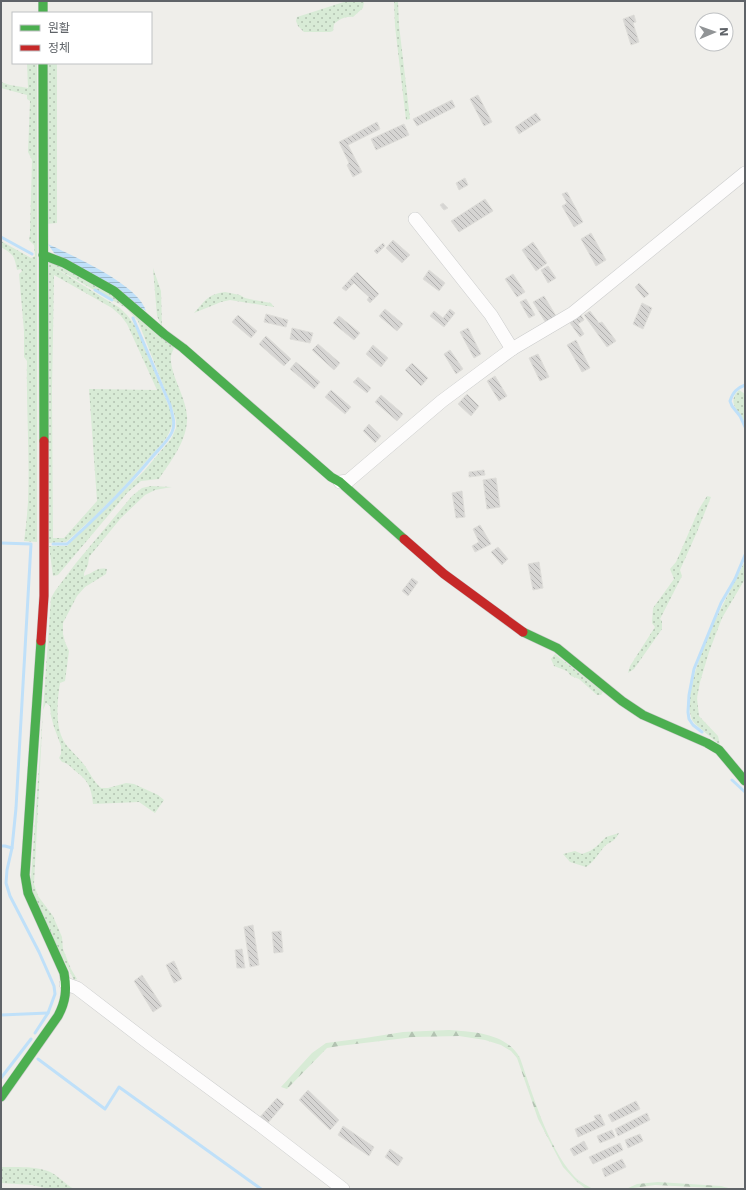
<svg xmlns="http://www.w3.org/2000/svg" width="746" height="1190" font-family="'DejaVu Sans','Noto Sans KR',sans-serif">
<defs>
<pattern id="grass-dots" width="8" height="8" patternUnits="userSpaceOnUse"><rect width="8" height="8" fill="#d8ebd6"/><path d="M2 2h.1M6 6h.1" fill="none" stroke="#b2c2b1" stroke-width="1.8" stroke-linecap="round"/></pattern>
<pattern id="forest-firs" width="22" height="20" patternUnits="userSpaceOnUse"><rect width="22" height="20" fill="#d8ebd6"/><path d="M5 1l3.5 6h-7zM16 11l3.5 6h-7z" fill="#b2c2b1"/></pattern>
<pattern id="water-rules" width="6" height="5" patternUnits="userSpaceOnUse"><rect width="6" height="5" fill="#bfe0f9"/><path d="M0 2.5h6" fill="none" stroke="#9eb9cd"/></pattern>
<pattern id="building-back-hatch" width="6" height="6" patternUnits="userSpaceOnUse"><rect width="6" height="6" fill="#d6d5d3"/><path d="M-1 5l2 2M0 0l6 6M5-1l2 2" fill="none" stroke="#b1b0af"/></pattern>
</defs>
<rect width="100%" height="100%" fill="#efeeea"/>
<g fill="url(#grass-dots)" fill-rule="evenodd">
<path d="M347 1H364L363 8 353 17C345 16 340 19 334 24L333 31 330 32H304L298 26 296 21 297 17Z"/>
<polygon points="394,1 398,1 399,25 410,119 406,120 395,26"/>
<path d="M27 63H37V542L24 541C26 528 27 515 28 502 30 455 26 408 27 361L24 357V331L19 274 22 271 21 269 17 270C14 255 14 255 1 247V241L31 258 35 256 34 245 29 240 30 234 32 160 28 152 30 101 27 99V95L1 88V82L10 85 28 88Z"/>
<polygon points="47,63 57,63 57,223 46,224"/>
<path d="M49 259 113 294 174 347C173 350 172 353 171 356 169 375 189 400 187 422 185 444 170 462 159 479L141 481 128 492 58 575 53 576 49 546H67L144 471 171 439 176 428V421L174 413 138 321 126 308 52 266 105 299 120 308 127 315 136 327 169 407C172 415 174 420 171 428 167 440 158 448 150 457 125 487 95 517 66 542L48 543ZM54 275 112 308 121 316 127 324 157 390 89 389 97 501 64 538H53L52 390Z"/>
<polygon points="153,268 161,291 162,327 157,316"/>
<path d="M225 292 240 295 245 298 254 300 271 303 274 307 230 300 221 302 194 313C205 301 208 294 225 292Z"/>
<path d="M739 390 745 394V423C739 410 726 403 739 390Z"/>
<path d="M151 486 172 487 155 490 145 495 121 518 89 557 88 565 84 573V576C94 573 96 567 107 569L106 574 85 587 77 596 63 623V634L65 642 69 651 65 681 60 683C57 702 54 732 68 747 73 753 80 759 85 766 90 773 94 782 101 788H108L126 783 134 784 158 795 164 800 155 813 139 802 93 804C91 785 88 781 73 769 70 766 67 763 62 762L59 758 61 754V746L54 727 51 716 50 706 46 703 43 710 34 884 38 896 53 916 62 937 63 949 71 969 77 979 74 980 30 892 51 598 55 591 76 563 132 496 142 488Z"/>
<polygon points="707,496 711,497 697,532 680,570 682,576 660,619 662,621 662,629 634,669 628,673 630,666 655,627 652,623 653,608 674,579 670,569 676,562 699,509"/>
<polygon points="745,561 745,579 722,618 709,652 700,682 697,698 699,716 718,736 720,745 695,724 692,720 689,708 690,690 696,669 708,634"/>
<polygon points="555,654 603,692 601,695 597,695 579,679 571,676 567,671 554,666 551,659"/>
<path d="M619 833C613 844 611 840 604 847 598 854 594 862 586 867L570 862 563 854 575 851 582 854 590 851 597 846 606 837Z"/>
<path d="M1 1167C15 1167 35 1166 48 1171 58 1175 65 1184 74 1189H49L32 1185 1 1183Z"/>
</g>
<g fill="url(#forest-firs)">
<path d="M449 1030C475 1032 506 1033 520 1058 533 1095 547 1145 573 1175 578 1181 586 1185 593 1189H586L576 1181 563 1167 538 1119 517 1058 511 1051 501 1045 485 1040 459 1036 414 1037 339 1046 327 1048 287 1089 281 1087 312 1053 326 1043 365 1038 403 1032Z"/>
<polygon points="658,1182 721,1186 732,1189 655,1185 626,1189 637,1184"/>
</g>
<path fill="url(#water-rules)" d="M48 244C73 256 138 284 146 311L54 253Z"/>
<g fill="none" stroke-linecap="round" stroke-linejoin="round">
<g stroke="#bfe0f9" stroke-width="3">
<polyline points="1,237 32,254"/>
<polyline points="95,290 112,300"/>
<path d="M745 385C737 388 733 392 730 401L732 406 740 416 745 427"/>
<polyline points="1,543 31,544 16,808 12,848 7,870 6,883 10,896 39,952 54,986 55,994 48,1013 35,1033"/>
<path d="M53 544H67C97 517 127 487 153 456 159 449 168 441 172 432 176 423 172 414 170 405L133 318"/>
<polyline points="702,732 693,725 689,719 688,712 689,695 694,669 721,603 735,579 745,555"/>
<polyline points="732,780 745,792"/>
<polyline points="1,846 5,846 12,848"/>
<polyline points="1,1015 48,1013"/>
<polyline points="38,1059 105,1109 119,1087 261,1189"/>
<polyline points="1,1078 31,1039"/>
</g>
</g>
<g fill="url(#building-back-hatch)" stroke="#deddd9">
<polygon points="634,15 636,22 633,23 639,42 631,45 623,19"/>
<polygon points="478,95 492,122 484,126 470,99"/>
<polygon points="452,100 455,107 417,126 413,119"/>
<polygon points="536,113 541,120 519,134 515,127"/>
<polygon points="377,122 380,129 348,145 362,172 353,177 347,165 349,163 339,142"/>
<polygon points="404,124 409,135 376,150 371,139"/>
<polygon points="465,178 468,185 459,190 456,183"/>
<polygon points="567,192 583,222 574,227 562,206 567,203 562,194"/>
<polygon points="485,199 493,211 459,232 451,221"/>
<polygon points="443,203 448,208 444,210 440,205"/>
<polygon points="591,233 606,260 596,266 581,239"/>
<polygon points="393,240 410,255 402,263 386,248"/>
<polygon points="533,242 547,263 536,271 522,250"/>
<polygon points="383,243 385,246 377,254 374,251"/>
<polygon points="548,266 556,278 548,283 541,270"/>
<polygon points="429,270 445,283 439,291 423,279"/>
<polygon points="357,272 379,294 370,303 367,300 369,297 354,283 346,291 342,288"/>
<polygon points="513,274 525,292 517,297 505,279"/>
<polygon points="639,283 649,294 644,298 635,287"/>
<polygon points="544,296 556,316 546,323 533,302"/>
<polygon points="526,299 535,315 529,318 520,302"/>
<polygon points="642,303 652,308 643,329 633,324"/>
<polygon points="385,309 403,324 397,331 379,316"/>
<polygon points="450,309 455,313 444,327 430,316 434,311 443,318"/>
<polygon points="590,311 599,323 602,322 616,341 607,347 584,315"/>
<polygon points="266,314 288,320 286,327 264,322"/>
<polygon points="238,315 257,331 251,338 232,322"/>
<polygon points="581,315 584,320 578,324 584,334 580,337 570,323"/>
<polygon points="339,316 360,333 354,340 333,323"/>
<polygon points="292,328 313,333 310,343 290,339"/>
<polygon points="468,328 481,354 474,358 460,332"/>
<polygon points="266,336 291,359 284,366 259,344"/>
<polygon points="576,340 590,368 582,372 567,345"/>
<polygon points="318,344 340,363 334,370 312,350"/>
<polygon points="373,345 388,358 381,367 366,354"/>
<polygon points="450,350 463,369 456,374 444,354"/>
<polygon points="538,354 549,377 540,381 529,358"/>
<polygon points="296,362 320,382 314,389 290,369"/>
<polygon points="412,363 428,378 421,386 405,370"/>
<polygon points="495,376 507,396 499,401 487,381"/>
<polygon points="358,377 371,388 367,393 353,382"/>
<polygon points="331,390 351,407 345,414 325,397"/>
<polygon points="467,394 479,406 471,416 458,404"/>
<polygon points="381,395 403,414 397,421 375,402"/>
<polygon points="369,424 381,436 375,443 363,431"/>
<polygon points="484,470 485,475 469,477 469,472"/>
<polygon points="496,478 500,507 487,509 483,480"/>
<polygon points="462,491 465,517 456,518 452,493"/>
<polygon points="480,525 491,544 475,552 472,546 479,542 473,529"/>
<polygon points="498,547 508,559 502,565 491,552"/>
<polygon points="539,562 543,588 533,590 528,564"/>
<polygon points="412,578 418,582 408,596 402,591"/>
<polygon points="253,925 259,965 250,967 244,927"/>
<polygon points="281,931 283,952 274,953 272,932"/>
<polygon points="242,949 245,968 237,968 235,950"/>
<polygon points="174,961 182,979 174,983 166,965"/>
<polygon points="142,975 162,1006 153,1012 134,981"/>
<polygon points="308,1090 339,1120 330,1130 299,1100"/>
<polygon points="277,1098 284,1104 267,1124 260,1117"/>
<polygon points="636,1101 640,1109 612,1122 608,1115"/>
<polygon points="647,1113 650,1120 618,1136 615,1129"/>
<polygon points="600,1114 605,1125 578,1137 575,1129 596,1120 594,1116"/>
<polygon points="343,1126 374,1147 369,1156 338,1135"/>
<polygon points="612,1130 615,1137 600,1143 597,1136"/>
<polygon points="640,1134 643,1141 628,1148 625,1140"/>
<polygon points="584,1141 588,1149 574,1156 570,1149"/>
<polygon points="620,1143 623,1150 593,1164 589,1157"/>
<polygon points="390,1149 403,1158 398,1166 385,1157"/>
<polygon points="622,1159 626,1167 605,1177 602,1169"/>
</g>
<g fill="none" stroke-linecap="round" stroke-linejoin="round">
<g stroke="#cbcccc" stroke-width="14">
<g id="street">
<polyline points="415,219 491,315 512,349"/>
<polyline points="340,482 348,481 442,401 512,349 573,313 745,173"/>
<polyline points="66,984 77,988 150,1044 260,1125 343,1189"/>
</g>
</g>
<g stroke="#cacacb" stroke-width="10">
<g id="fast">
<polyline points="43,1 43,13"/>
<polyline points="43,63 44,441"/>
<polyline points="43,255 64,263 114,291 164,334 183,348 331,477 340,482 404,539"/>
<polyline points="523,632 557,648 622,701 643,715 707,743 719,750 745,781"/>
<path d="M1 1097 58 1016C66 1001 67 989 64 973L28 893 25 875 41 641"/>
</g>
</g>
<g stroke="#cacacb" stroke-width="10">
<g id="jam">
<polyline points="404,539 444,574 523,632"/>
<polyline points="41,641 44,596 44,441"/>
</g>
</g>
<use href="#street" stroke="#fdfcfc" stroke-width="13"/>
<use href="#fast" stroke="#4caf50" stroke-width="9"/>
<use href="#jam" stroke="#c62828" stroke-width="9"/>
</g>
<rect width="746" height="1190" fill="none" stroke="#5f6368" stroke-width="4"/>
<rect x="12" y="12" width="140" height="52" fill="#ffffff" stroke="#bfc1c3"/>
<rect x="20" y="25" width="20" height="6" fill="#4caf50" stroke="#bfc1c3"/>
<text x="48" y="32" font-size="12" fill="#5f6368">원활</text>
<rect x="20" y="45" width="20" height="6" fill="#c62828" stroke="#bfc1c3"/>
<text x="48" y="52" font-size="12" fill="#5f6368">정체</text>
<g transform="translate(714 32) rotate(88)"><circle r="19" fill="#ffffff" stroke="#bfc1c3"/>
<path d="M0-3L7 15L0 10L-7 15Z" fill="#919496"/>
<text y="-6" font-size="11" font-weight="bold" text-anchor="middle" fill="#5f6368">N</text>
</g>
</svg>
